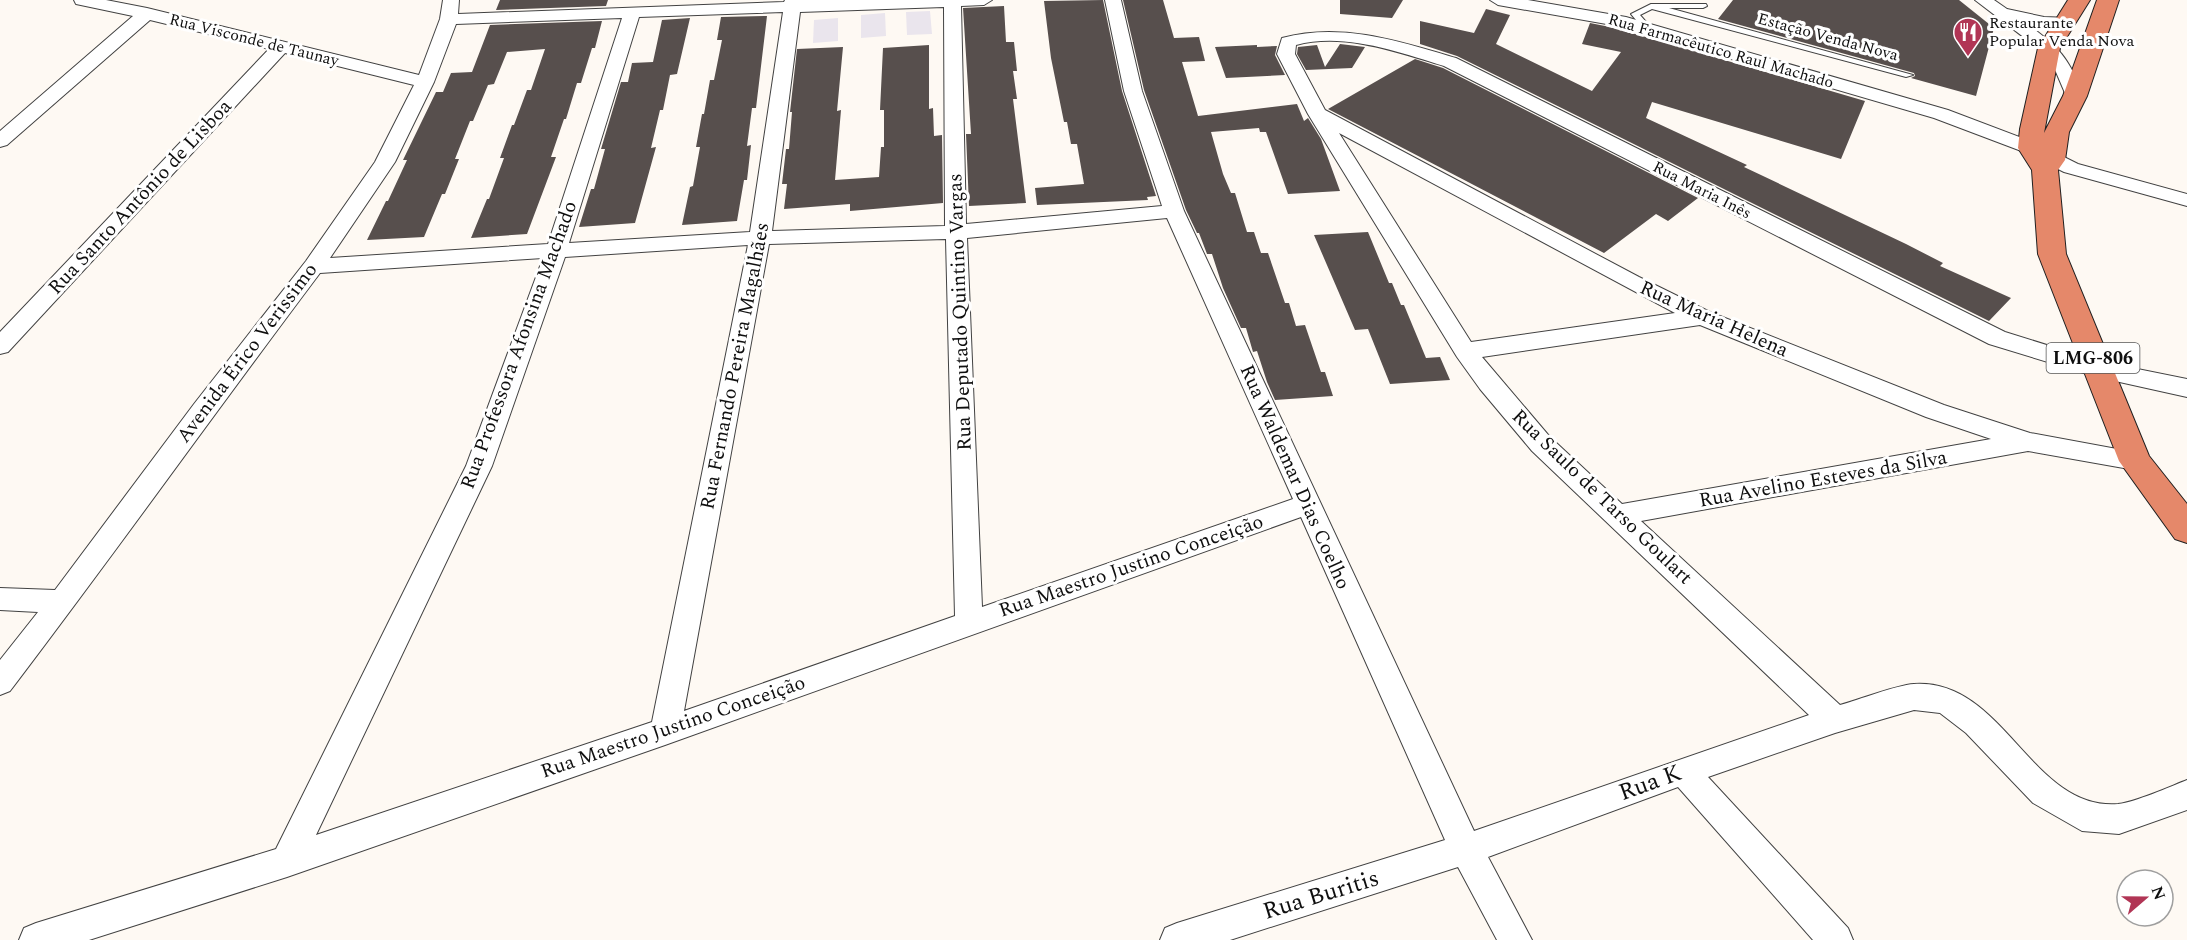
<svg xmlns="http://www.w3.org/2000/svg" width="2187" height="940" font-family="Spectral,serif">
<rect width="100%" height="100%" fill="#fef9f3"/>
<g fill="#eae5ed">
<polygon points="930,11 932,34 907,35 906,12"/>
<polygon points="885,13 886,36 861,38 861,15"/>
<polygon points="838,18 838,41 813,43 814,20"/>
</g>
<g fill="#574f4d">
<polygon points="500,0 608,0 606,6 496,10"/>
<polygon points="1103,0 1122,91 1156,196 1147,197 1148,200 1037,205 1035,188 1084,184 1077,144 1071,144 1067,122 1064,122 1051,58 1044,1"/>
<polygon points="1123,0 1163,0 1174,38 1199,37 1205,61 1182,62 1198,116 1297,104 1304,121 1308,118 1321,139 1340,191 1288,194 1266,132 1260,132 1259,128 1211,132 1223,174 1231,193 1235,193 1247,232 1254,232 1261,253 1268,253 1285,303 1289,303 1296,326 1305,325 1321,372 1325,372 1333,396 1275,400 1267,382 1257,351 1253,352 1246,328 1241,328 1223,288 1212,254 1207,254 1199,233 1197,233 1186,210 1144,90"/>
<polygon points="1340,0 1403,0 1392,18 1340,14"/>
<polygon points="1733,0 1959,0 1994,28 1976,96 1911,78 1915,76 1914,73 1718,19"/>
<polygon points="1004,6 1006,42 1014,42 1017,71 1013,71 1017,99 1013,99 1026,203 969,206 966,134 971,134 963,8"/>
<polygon points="1486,9 1510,15 1496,44 1592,91 1621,52 1582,44 1590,23 1615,28 1865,101 1841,159 1652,102 1646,118 1747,165 1744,167 1906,244 1943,263 1940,266 2011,298 1989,321 1457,56 1420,44 1420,21 1474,33"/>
<polygon points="767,16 756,108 752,108 747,146 751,145 747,180 744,180 737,221 682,225 690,187 693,186 700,147 696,147 702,114 704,114 710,80 714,80 722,40 717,40 721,17"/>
<polygon points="690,18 677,74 670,75 663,110 660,110 651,148 656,147 635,223 579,227 591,189 594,189 605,149 601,149 621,82 628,82 632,63 653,62 662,20"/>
<polygon points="602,21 595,48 592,48 581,83 577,83 566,119 564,119 551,157 556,157 527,234 471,238 487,199 489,199 504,158 500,158 512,125 514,125 527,90 531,90 545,49 507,52 494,84 488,85 473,121 470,121 455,159 459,159 445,194 442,194 424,237 367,240 386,201 388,201 407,160 403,160 436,92 443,92 451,73 472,72 490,25"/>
<polygon points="1340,44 1365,47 1352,68 1306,70 1297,54 1298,47 1317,45 1325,67"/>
<polygon points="929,45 929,109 933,108 934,136 942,135 943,203 850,211 850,204 784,209 787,184 782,184 786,149 789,149 792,112 790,112 797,49 843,47 837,111 841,110 835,180 879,177 881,147 884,147 884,110 880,110 883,48"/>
<polygon points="1257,45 1257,47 1277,46 1275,55 1285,75 1226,78 1215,47"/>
<polygon points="1415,59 1443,68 1698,198 1668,221 1656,214 1604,253 1328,109"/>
<polygon points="1368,232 1389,283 1392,283 1401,305 1404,305 1426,358 1440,357 1450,380 1390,384 1368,329 1355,330 1314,235"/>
</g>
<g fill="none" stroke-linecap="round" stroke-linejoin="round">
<g stroke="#424242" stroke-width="2">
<polygon id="lane" points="1651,4 1706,4 1707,6 1703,8 1669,8 1913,75 1906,77 1652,9 1640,15 1653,30 1646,32 1631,14"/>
</g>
<g stroke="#424242" stroke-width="2">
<g id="street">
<path d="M74 0H106L147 8 419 75 440 19 443 0H459L458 14 784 2 785 0H992L984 5 961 6 966 224 1162 206 1124 91 1105 0H1121L1142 91 1184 211 1474 831 1809 715 1532 451 1480 389 1457 357 1308 114 1277 54 1282 38C1341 22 1399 41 1456 58L2005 332 2098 361 2187 379V397L2097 377 1989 344 1444 66C1398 52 1344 32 1296 45L1295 54 1325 110 1639 277 1710 312 1944 405 2030 433 2144 454 2148 461 2144 468 2135 470 2028 451 1641 521 1840 705C1859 700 1896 685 1914 684 2004 678 2031 811 2118 804 2136 802 2169 787 2187 780V810L2119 834 2082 831 2033 803 1966 733 1940 713 1914 710 1835 733 1708 777 1848 928 1853 940H1813L1678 787 1488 857 1532 940H1497L1458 867 1230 940H1160L1165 928 1177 923 1445 840 1301 517 665 745 287 877 89 940H19L24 928 36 923 276 849 466 466 543 258 320 273C216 411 115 553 10 691L0 695V660L38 612 0 610V588L55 590 194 404 306 261 375 162 414 85 285 53 8 352 0 354V332L269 49 150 20 7 145 0 147V131L133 16 76 4ZM944 7 945 226 772 231 800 12ZM783 12 750 232 569 243 639 17ZM622 18 548 244 330 258 395 162 434 82 456 24ZM1339 133 1675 313 1471 342ZM1167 218 1293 499 982 607 967 238ZM946 239 955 616 684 711 769 244ZM748 245 652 722 316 835 492 466 565 257ZM1700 325 1926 417 1991 439 1622 504 1550 437 1482 357Z"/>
<polygon points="1490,0 1528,0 1626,17 1948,110 2038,144 2078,164 2187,194 2187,206 2064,172 2024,152 1934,118 1618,26 1498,5"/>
<path d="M1975 0H1994L2007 9 2044 17 2071 18 2074 22 2071 26C2056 29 2041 26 2026 23 2060 48 2068 57 2084 96L2082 100H2068L2053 65 2043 52Z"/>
</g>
</g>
<g stroke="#202020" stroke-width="2">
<polygon id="highway" points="2068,0 2090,0 2060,48 2044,133 2063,96 2097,0 2119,0 2087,96 2069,132 2065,160 2058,170 2066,254 2149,456 2187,504 2187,543 2175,539 2119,461 2038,254 2032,170 2018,148 2020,129 2038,48"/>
</g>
<use href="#lane" fill="#fff" fill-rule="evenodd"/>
<use href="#street" fill="#fff" fill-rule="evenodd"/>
<use href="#highway" fill="#e5886a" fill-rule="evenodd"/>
</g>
<defs>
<g id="restaurant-pin" transform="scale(1.5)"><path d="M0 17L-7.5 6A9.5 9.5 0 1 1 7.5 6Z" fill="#b13555" stroke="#fff"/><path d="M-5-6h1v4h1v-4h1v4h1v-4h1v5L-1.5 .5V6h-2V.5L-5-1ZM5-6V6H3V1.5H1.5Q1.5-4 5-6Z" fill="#fff"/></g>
</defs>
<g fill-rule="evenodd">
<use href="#restaurant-pin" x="1968" y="32"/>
</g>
<g text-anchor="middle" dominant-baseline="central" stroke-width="6" stroke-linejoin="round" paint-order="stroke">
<g font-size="16" fill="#0f0f0f" stroke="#fff" text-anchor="start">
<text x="1989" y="23">Restaurante<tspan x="1989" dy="18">Popular Venda Nova</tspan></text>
</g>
<g font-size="16" fill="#0f0f0f" stroke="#fff">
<text transform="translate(1828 37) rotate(15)">Estação Venda Nova</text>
<text transform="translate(254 40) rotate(14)">Rua Visconde de Taunay</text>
<text transform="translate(1721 51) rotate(16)">Rua Farmacêutico Raul Machado</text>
<text transform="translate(1702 190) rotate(27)">Rua Maria Inês</text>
</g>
<rect fill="#fff" stroke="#575757" stroke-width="1.5" x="2046.5" y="343" width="93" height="30" rx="4.5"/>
<g font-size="18" font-weight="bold" fill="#0f0f0f">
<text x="2093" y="358">LMG-806</text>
</g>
<g font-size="20" fill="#0f0f0f" stroke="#fff">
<text transform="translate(140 197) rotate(-47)">Rua Santo Antônio de Lisboa</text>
<text transform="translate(960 312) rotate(-92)">Rua Deputado Quintino Vargas</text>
<text transform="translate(1714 319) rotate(24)">Rua Maria Helena</text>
<text transform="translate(519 345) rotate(-70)">Rua Professora Afonsina Machado</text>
<text transform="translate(247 353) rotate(-53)">Avenida Érico Verissimo</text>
<text transform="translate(735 366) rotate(-79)">Rua Fernando Pereira Magalhães</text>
<text transform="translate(1295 477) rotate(66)">Rua Waldemar Dias Coelho</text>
<text transform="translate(1823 479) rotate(-10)">Rua Avelino Esteves da Silva</text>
<text transform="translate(1602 497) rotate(44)">Rua Saulo de Tarso Goulart</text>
<text transform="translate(1131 566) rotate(-19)">Rua Maestro Justino Conceição</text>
<text transform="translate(673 727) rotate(-19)">Rua Maestro Justino Conceição</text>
</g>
<g font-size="24" fill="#0f0f0f" stroke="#fff">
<text transform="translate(1650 783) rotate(-20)">Rua K</text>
<text transform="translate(1321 895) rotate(-17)">Rua Buritis</text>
</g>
</g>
<g transform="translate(2145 898) rotate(70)"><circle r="28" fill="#ffffff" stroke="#9f9f9f" stroke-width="1.5"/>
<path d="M0-4.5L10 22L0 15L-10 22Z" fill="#b13555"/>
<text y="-9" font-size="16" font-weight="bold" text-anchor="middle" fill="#0f0f0f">N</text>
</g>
</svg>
